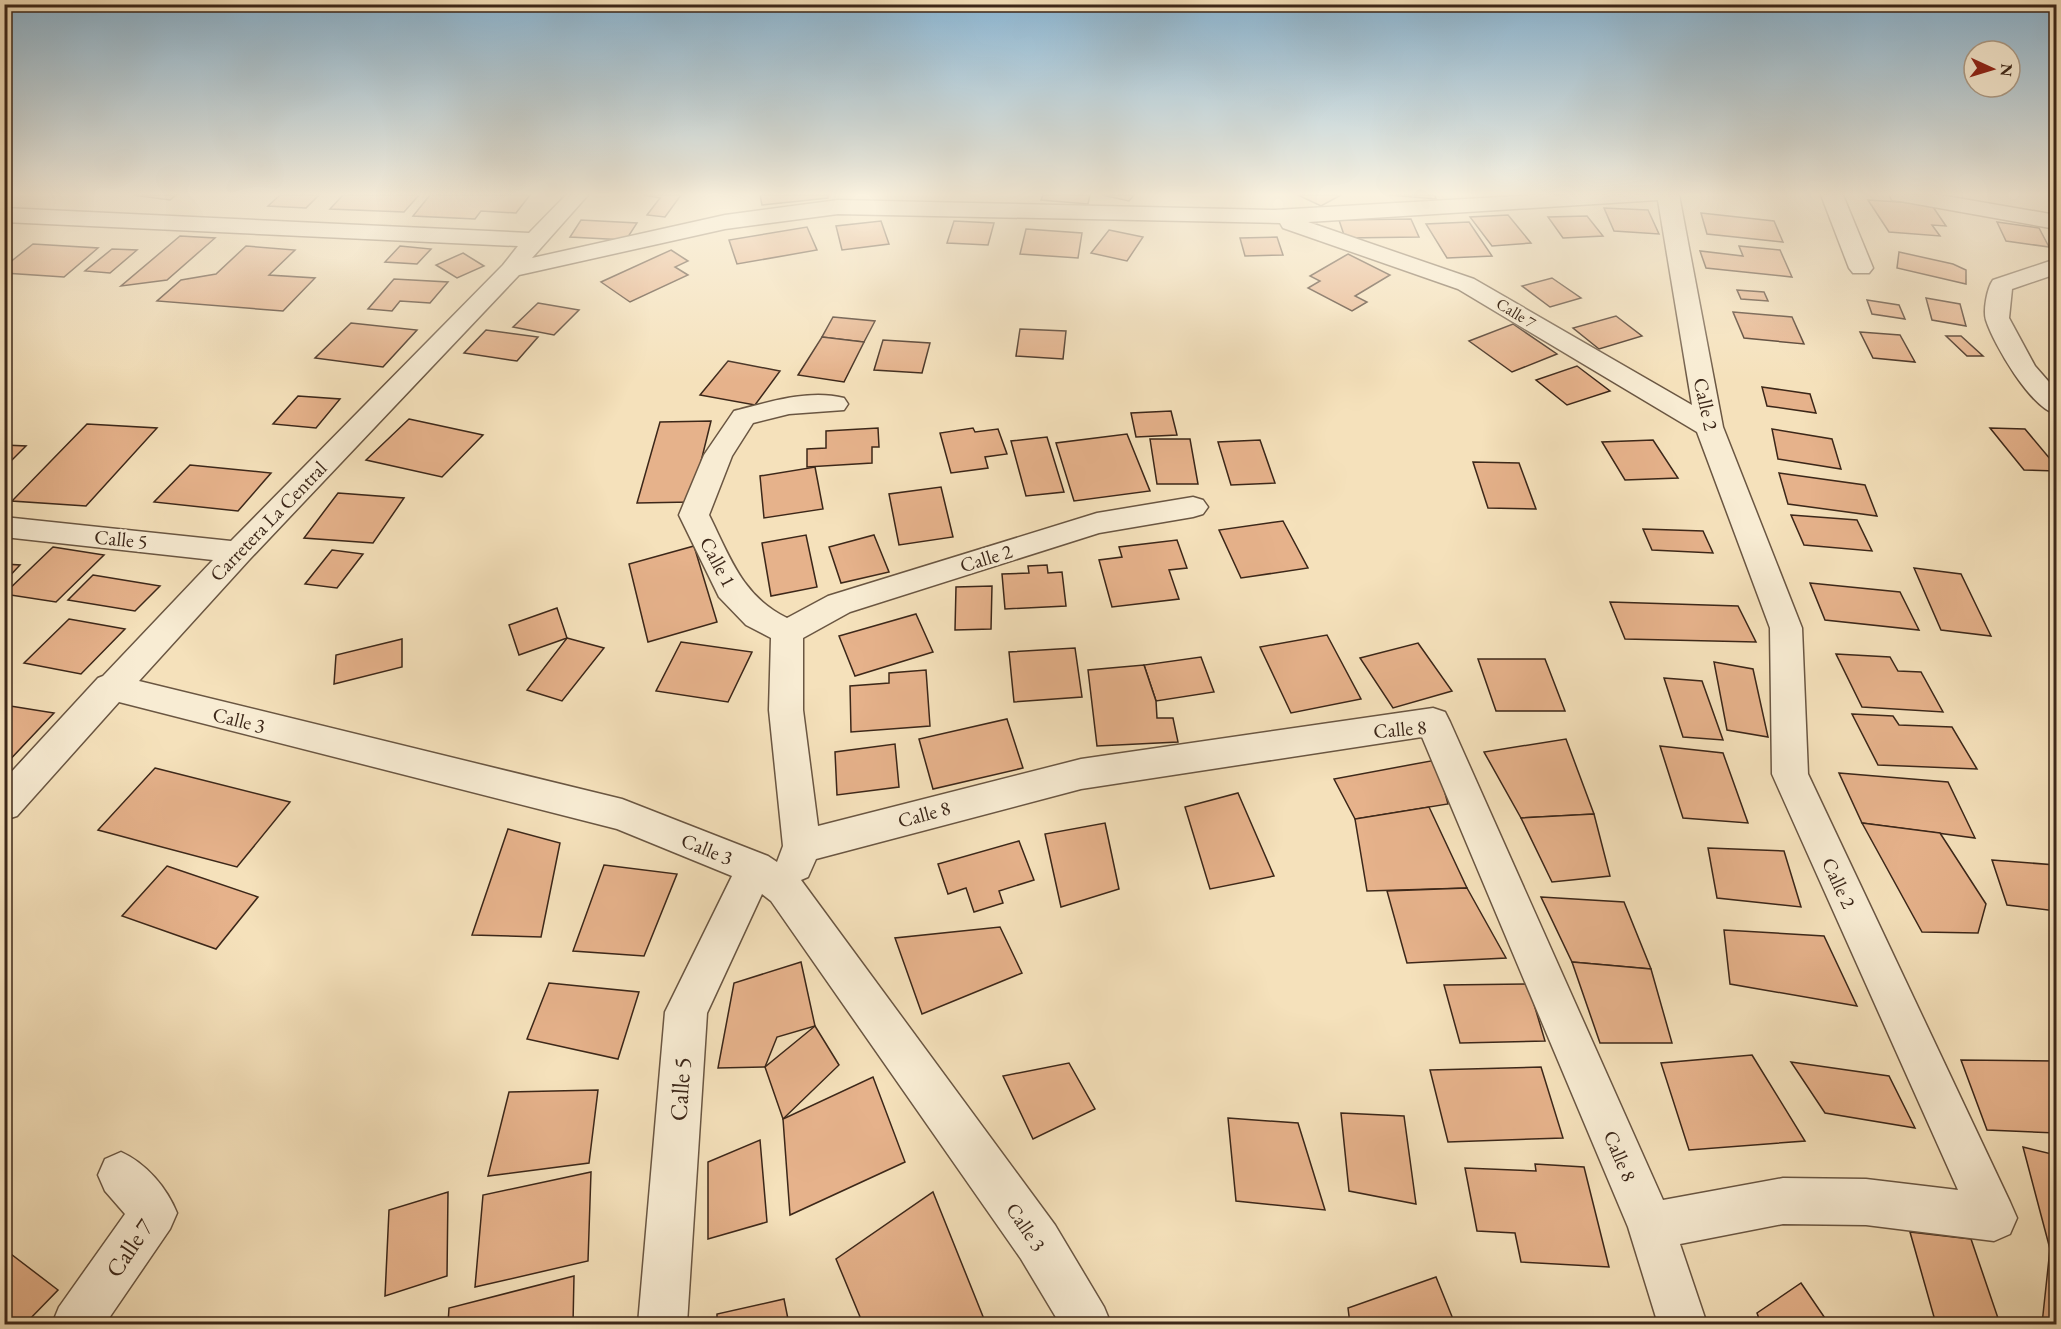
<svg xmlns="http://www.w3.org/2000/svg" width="2061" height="1329" font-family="'EB Garamond',serif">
<rect width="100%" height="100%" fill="#f5e1bb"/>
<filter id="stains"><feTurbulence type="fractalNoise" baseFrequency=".00333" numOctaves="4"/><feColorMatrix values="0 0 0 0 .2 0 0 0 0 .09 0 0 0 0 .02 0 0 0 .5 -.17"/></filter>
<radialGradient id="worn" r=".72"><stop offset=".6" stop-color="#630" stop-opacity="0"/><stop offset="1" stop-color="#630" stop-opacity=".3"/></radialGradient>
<g fill="#e6b28b" stroke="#3c2719" stroke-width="1.5">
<polygon points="133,195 176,195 170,200"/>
<polygon points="280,195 319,195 306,208 268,206"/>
<polygon points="343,195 419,195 404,212 330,209"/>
<polygon points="430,195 530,195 516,213 481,211 475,219 413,216"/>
<polygon points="644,195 681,195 665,217 647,215 660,198"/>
<polygon points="760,195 828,195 828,198 762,205"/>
<polygon points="1043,195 1090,195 1088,204 1041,200"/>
<polygon points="1102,195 1134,195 1129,201"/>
<polygon points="1298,195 1341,195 1321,206"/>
<polygon points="1435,195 1436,199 1389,195"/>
<polygon points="1868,200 1931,204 1946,226 1932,225 1940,236 1889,232"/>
<polygon points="1604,208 1648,210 1659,234 1614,231"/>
<polygon points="1701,213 1774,221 1783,242 1707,234"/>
<polygon points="1508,215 1531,243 1492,246 1470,217"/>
<polygon points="1587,216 1603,236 1563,238 1548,217"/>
<polygon points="1411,219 1419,237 1345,238 1339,220"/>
<polygon points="581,220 637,223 626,240 570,237"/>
<polygon points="881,221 889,244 842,250 836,226"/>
<polygon points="954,221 994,223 988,245 947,243"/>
<polygon points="1469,222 1492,256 1447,258 1426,224"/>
<polygon points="1997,222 2039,228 2049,247 2006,241"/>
<polygon points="807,227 817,250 737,264 729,240"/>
<polygon points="1026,229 1082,233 1078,258 1020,254"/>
<polygon points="1109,230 1143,237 1127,261 1091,253"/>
<polygon points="180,236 215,238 167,280 121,286"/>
<polygon points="1277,237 1283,255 1245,256 1240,238"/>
<polygon points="33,244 98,248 64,277 4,273 4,267"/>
<polygon points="246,246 295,250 269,275 315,278 283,311 157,301 181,280 216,274"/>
<polygon points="400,246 431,249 417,264 385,262"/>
<polygon points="1739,246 1780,250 1792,277 1706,268 1700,251 1743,256"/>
<polygon points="112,249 137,250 110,273 85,271"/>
<polygon points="671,250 688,261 675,267 688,275 630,302 601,282"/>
<polygon points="1899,252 1953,264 1966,270 1966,284 1897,268"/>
<polygon points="463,253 484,266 457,278 436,265"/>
<polygon points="1348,254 1390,275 1355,296 1367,302 1352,311 1308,288 1320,281 1310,276"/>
<polygon points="1552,278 1581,298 1550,307 1522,286"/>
<polygon points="394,279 448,282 430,303 400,301 392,311 368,309"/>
<polygon points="1737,290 1764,292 1768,301 1741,299"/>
<polygon points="1926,298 1960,304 1966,326 1932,320"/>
<polygon points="1867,300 1899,305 1905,319 1872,314"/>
<polygon points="538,303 579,310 554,335 513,327"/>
<polygon points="1733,312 1792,317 1804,344 1744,338"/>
<polygon points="1616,316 1642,336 1599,349 1573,328"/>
<polygon points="833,317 875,321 864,342 822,337"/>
<polygon points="351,323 417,330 383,367 315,358"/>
<polygon points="1513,324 1557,354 1512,372 1469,341"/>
<polygon points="1020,329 1066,331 1063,359 1016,356"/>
<polygon points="486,330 538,337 517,361 464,353"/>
<polygon points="1860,332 1900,335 1915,362 1873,358"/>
<polygon points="1946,336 1961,336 1983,356 1967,356"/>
<polygon points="822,337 864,342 844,382 798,375"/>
<polygon points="883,340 930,343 922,373 874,370"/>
<polygon points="728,361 780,371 755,405 700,395"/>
<polygon points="1577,366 1610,391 1567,405 1536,380"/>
<polygon points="1762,387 1810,394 1816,413 1767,406"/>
<polygon points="298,396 340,399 316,428 273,424"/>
<polygon points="1171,411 1177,435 1136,437 1131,413"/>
<polygon points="409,419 483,435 442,477 366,460"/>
<polygon points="711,421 691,502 637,503 660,422"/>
<polygon points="87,424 157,428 86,506 12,501"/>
<polygon points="878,428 879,447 872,447 872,463 807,467 807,449 826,448 826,431"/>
<polygon points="973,428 975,432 998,429 1007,454 985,457 988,468 951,473 940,433"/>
<polygon points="1990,428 2025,429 2056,466 2056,471 2024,470"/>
<polygon points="1772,429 1832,439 1841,469 1778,459"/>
<polygon points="1127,434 1150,491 1074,501 1056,443"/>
<polygon points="1047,437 1064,492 1026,496 1011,441"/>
<polygon points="1150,439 1190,439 1198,484 1157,484"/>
<polygon points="1260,440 1275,483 1231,485 1218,442"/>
<polygon points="1653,440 1678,478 1625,480 1602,442"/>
<polygon points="4,445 26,446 4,468"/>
<polygon points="1473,462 1519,463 1536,509 1488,508"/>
<polygon points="190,465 271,473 238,511 154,502"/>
<polygon points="815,467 823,509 764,518 760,476"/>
<polygon points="1779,473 1865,485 1877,516 1788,504"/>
<polygon points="941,487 953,537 899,545 889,494"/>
<polygon points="338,493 404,498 373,543 304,538"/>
<polygon points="1791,515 1857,520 1872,551 1804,545"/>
<polygon points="1283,521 1308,568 1241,578 1219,530"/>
<polygon points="1643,529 1703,531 1713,553 1652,550"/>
<polygon points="806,535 817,587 771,596 762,543"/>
<polygon points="874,535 889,572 841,583 829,547"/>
<polygon points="1177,540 1187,568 1169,570 1179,599 1112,607 1099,560 1122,557 1119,547"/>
<polygon points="694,546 717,622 648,642 629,564"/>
<polygon points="53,547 104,555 56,602 4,594"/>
<polygon points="332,550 363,554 337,588 305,584"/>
<polygon points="4,564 20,565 4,582"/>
<polygon points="1047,565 1048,573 1062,572 1066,606 1005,609 1002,574 1029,573 1028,566"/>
<polygon points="1914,568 1961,574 1991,636 1941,630"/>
<polygon points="93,575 160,586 135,611 68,600"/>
<polygon points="1810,583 1900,592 1919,630 1825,620"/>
<polygon points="992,586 991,629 955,630 956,587"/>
<polygon points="1610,602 1738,606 1756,642 1625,639"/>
<polygon points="557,608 567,638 519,655 509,625"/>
<polygon points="916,614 933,652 855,676 839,636"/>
<polygon points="69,619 125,629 81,674 24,663"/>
<polygon points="1327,635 1361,699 1291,713 1260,647"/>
<polygon points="567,638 604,648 562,701 527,690"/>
<polygon points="402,639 402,667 334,684 336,655"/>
<polygon points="681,642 752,652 728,702 656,691"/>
<polygon points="1418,643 1452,691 1393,708 1360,658"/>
<polygon points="1075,648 1082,697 1014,702 1009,652"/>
<polygon points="1836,654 1890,657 1898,671 1921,672 1943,712 1862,707"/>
<polygon points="1201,657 1214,692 1156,701 1144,665"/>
<polygon points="1478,659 1545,659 1565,711 1496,711"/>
<polygon points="1714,662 1753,669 1768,737 1727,730"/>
<polygon points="1144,665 1156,701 1157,718 1173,718 1178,742 1097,746 1088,670"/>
<polygon points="926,670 930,726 851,732 850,686 889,683 889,673"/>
<polygon points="1664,678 1702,681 1723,740 1683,737"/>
<polygon points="4,705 54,713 4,766"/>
<polygon points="1852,714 1893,716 1899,725 1952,727 1977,769 1878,765"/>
<polygon points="1007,719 1023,768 933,789 919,739"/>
<polygon points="1566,739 1594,814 1521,818 1484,752"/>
<polygon points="895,744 899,787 837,795 835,752"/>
<polygon points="1660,746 1723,753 1748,823 1683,818"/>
<polygon points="1436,760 1448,804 1355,819 1334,779"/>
<polygon points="155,768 290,802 237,867 98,830"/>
<polygon points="1839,773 1948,782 1975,838 1862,823"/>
<polygon points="1238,793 1274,876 1210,889 1185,807"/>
<polygon points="1429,807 1467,888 1367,891 1355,819"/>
<polygon points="1594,814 1610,876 1552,882 1521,818"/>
<polygon points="1105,823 1119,889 1061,907 1045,834"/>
<polygon points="1862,823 1940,833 1986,904 1978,933 1922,932"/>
<polygon points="508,829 560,843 541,937 472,935"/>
<polygon points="1019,841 1034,880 999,891 1003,903 974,912 966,888 948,894 938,864"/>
<polygon points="1708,848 1784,851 1801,907 1717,898"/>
<polygon points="1992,860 2056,865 2056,911 2007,905"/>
<polygon points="604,865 677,874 644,956 573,951"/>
<polygon points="167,866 258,897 216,949 122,916"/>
<polygon points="1467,888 1506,958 1407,963 1387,891"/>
<polygon points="1541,897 1624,902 1651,969 1572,962"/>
<polygon points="1000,927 1022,973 922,1014 895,938"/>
<polygon points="1724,930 1824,936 1857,1006 1730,984"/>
<polygon points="801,962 815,1026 777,1037 765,1067 718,1068 734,983"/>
<polygon points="1572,962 1651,969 1672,1043 1600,1043"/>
<polygon points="549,983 639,992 618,1059 527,1039"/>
<polygon points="1528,984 1545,1041 1460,1043 1444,985"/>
<polygon points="815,1026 839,1065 783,1119 765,1067"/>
<polygon points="1752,1055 1805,1141 1689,1150 1661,1063"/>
<polygon points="1961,1060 2056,1061 2056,1133 1987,1130"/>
<polygon points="1791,1062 1889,1076 1915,1128 1825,1113"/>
<polygon points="1069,1063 1095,1109 1033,1139 1003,1076"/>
<polygon points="1541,1067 1563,1138 1448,1142 1430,1070"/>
<polygon points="873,1077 905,1162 790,1215 783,1119"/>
<polygon points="598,1090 589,1163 488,1176 509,1092"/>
<polygon points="1341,1113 1404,1116 1416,1204 1349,1191"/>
<polygon points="1228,1118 1298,1123 1325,1210 1236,1201"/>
<polygon points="760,1140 767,1222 708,1239 708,1162"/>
<polygon points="2023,1147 2056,1155 2056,1250 2050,1249"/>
<polygon points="1535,1164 1584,1167 1609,1267 1521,1262 1515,1233 1477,1231 1465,1168 1536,1171"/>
<polygon points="591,1172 588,1261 475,1287 483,1195"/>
<polygon points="448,1192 447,1276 385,1296 389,1210"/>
<polygon points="933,1192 986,1324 863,1324 836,1259"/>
<polygon points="1910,1232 1971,1239 2000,1324 1936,1324"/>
<polygon points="2050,1249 2056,1252 2056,1324 2042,1324"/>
<polygon points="7,1251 58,1290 25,1324 4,1324 4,1254"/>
<polygon points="574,1276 573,1324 448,1324 449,1308"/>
<polygon points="1436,1277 1455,1324 1350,1324 1348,1308"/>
<polygon points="1801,1283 1829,1324 1761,1324 1757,1313"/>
<polygon points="784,1299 789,1324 717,1324 717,1314"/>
<polygon points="1335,1320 1335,1324 1281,1324"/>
</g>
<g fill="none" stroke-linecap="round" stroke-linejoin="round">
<g stroke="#6a5642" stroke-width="3">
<g id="minor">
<path d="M566 195H588L532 258 725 215 838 200 1275 210 1535 195H1679L1723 427 1802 628 1808 774 2010 1202 2017 1218 2010 1234 1994 1241 1866 1225 1783 1224 1680 1244 1707 1324H1658L1628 1227 1422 737 1081 789 816 859 808 877 801 880 1055 1225 1104 1307 1111 1324H1060L1021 1259 771 901 762 894 707 1013 687 1324H638L665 1012 732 876 617 829 119 702 17 816 4 820V780L98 678 103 676 213 560 4 537V517L231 541 503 265 518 246 4 222V208L529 233ZM1658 200 1692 405 1474 279 1308 222ZM838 214 1280 223 1283 228 1458 289 1697 432 1770 628 1772 774 1958 1190 1866 1179 1783 1178 1663 1200 1450 722 1445 712 1433 708 1081 759 818 826 803 710V638L850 612 1099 533 1193 517 1203 514 1208 507 1203 500 1193 497 1097 513 828 596 787 618C742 596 730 557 709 515L732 456 753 423 789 414 844 410 848 404 844 398C809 389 769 402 734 411L704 455 679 515 719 597 746 625 771 638 769 710 783 846 777 862 768 856 622 799 139 681 249 560 519 275 725 229Z"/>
<polygon points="1821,195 1843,195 1873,268 1869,273 1853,273 1849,268"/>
<polygon points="1890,195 1940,195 2056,215 2056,229 1900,201 1892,200"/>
<path d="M2056 259V274L2012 289 2009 318 2035 366 2056 390V414C2031 408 1994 345 1986 320 1983 311 1987 288 1993 280Z"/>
<path d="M121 1152C146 1163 167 1188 177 1213L170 1229 105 1324H52L59 1307 125 1214 105 1191 98 1175 105 1159Z"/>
</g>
</g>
<use href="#minor" fill="#f8ecd3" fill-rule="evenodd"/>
</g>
<linearGradient id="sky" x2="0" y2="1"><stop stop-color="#8bb7d5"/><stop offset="0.51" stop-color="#faf2e0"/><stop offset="1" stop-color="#faf2e0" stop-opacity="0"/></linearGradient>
<rect width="2061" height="381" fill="url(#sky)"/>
<g text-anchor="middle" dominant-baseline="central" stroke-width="6" stroke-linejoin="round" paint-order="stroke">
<g font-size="16" fill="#3c2719" stroke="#f8ecd3">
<text transform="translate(1516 313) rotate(31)">Calle 7</text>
</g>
<g font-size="20" fill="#3c2719" stroke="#f8ecd3">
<text transform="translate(1706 404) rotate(78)">Calle 2</text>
<text transform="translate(268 521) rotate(-46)">Carretera La Central</text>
<text transform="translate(121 539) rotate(6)">Calle 5</text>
<text transform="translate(986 558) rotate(-17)">Calle 2</text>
<text transform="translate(718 562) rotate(62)">Calle 1</text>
<text transform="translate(239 720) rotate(14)">Calle 3</text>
<text transform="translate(1400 729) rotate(-5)">Calle 8</text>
<text transform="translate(924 814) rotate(-15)">Calle 8</text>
<text transform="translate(707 849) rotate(22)">Calle 3</text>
<text transform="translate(1839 883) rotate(65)">Calle 2</text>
<text transform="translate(1620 1156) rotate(67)">Calle 8</text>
<text transform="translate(1026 1227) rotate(56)">Calle 3</text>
</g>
<g font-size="24" fill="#3c2719" stroke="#f8ecd3">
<text transform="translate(680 1089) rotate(-86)">Calle 5</text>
<text transform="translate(129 1248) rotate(-56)">Calle 7</text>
</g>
</g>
<rect width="2061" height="1329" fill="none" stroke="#f5e1bb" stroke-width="24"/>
<rect x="6" y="6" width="2049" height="1317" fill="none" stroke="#3c2719" stroke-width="3"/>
<rect x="12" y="12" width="2037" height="1305" fill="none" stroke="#3c2719" stroke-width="1.5"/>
<g transform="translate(1992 69) rotate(94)"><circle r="28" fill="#f8ecd3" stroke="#ad9d89" stroke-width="1.5"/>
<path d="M0-4.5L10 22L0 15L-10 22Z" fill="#8f2418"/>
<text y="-9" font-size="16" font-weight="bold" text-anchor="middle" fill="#3c2719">N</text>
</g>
<rect width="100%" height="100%" filter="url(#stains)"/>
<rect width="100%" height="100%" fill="url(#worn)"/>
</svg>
